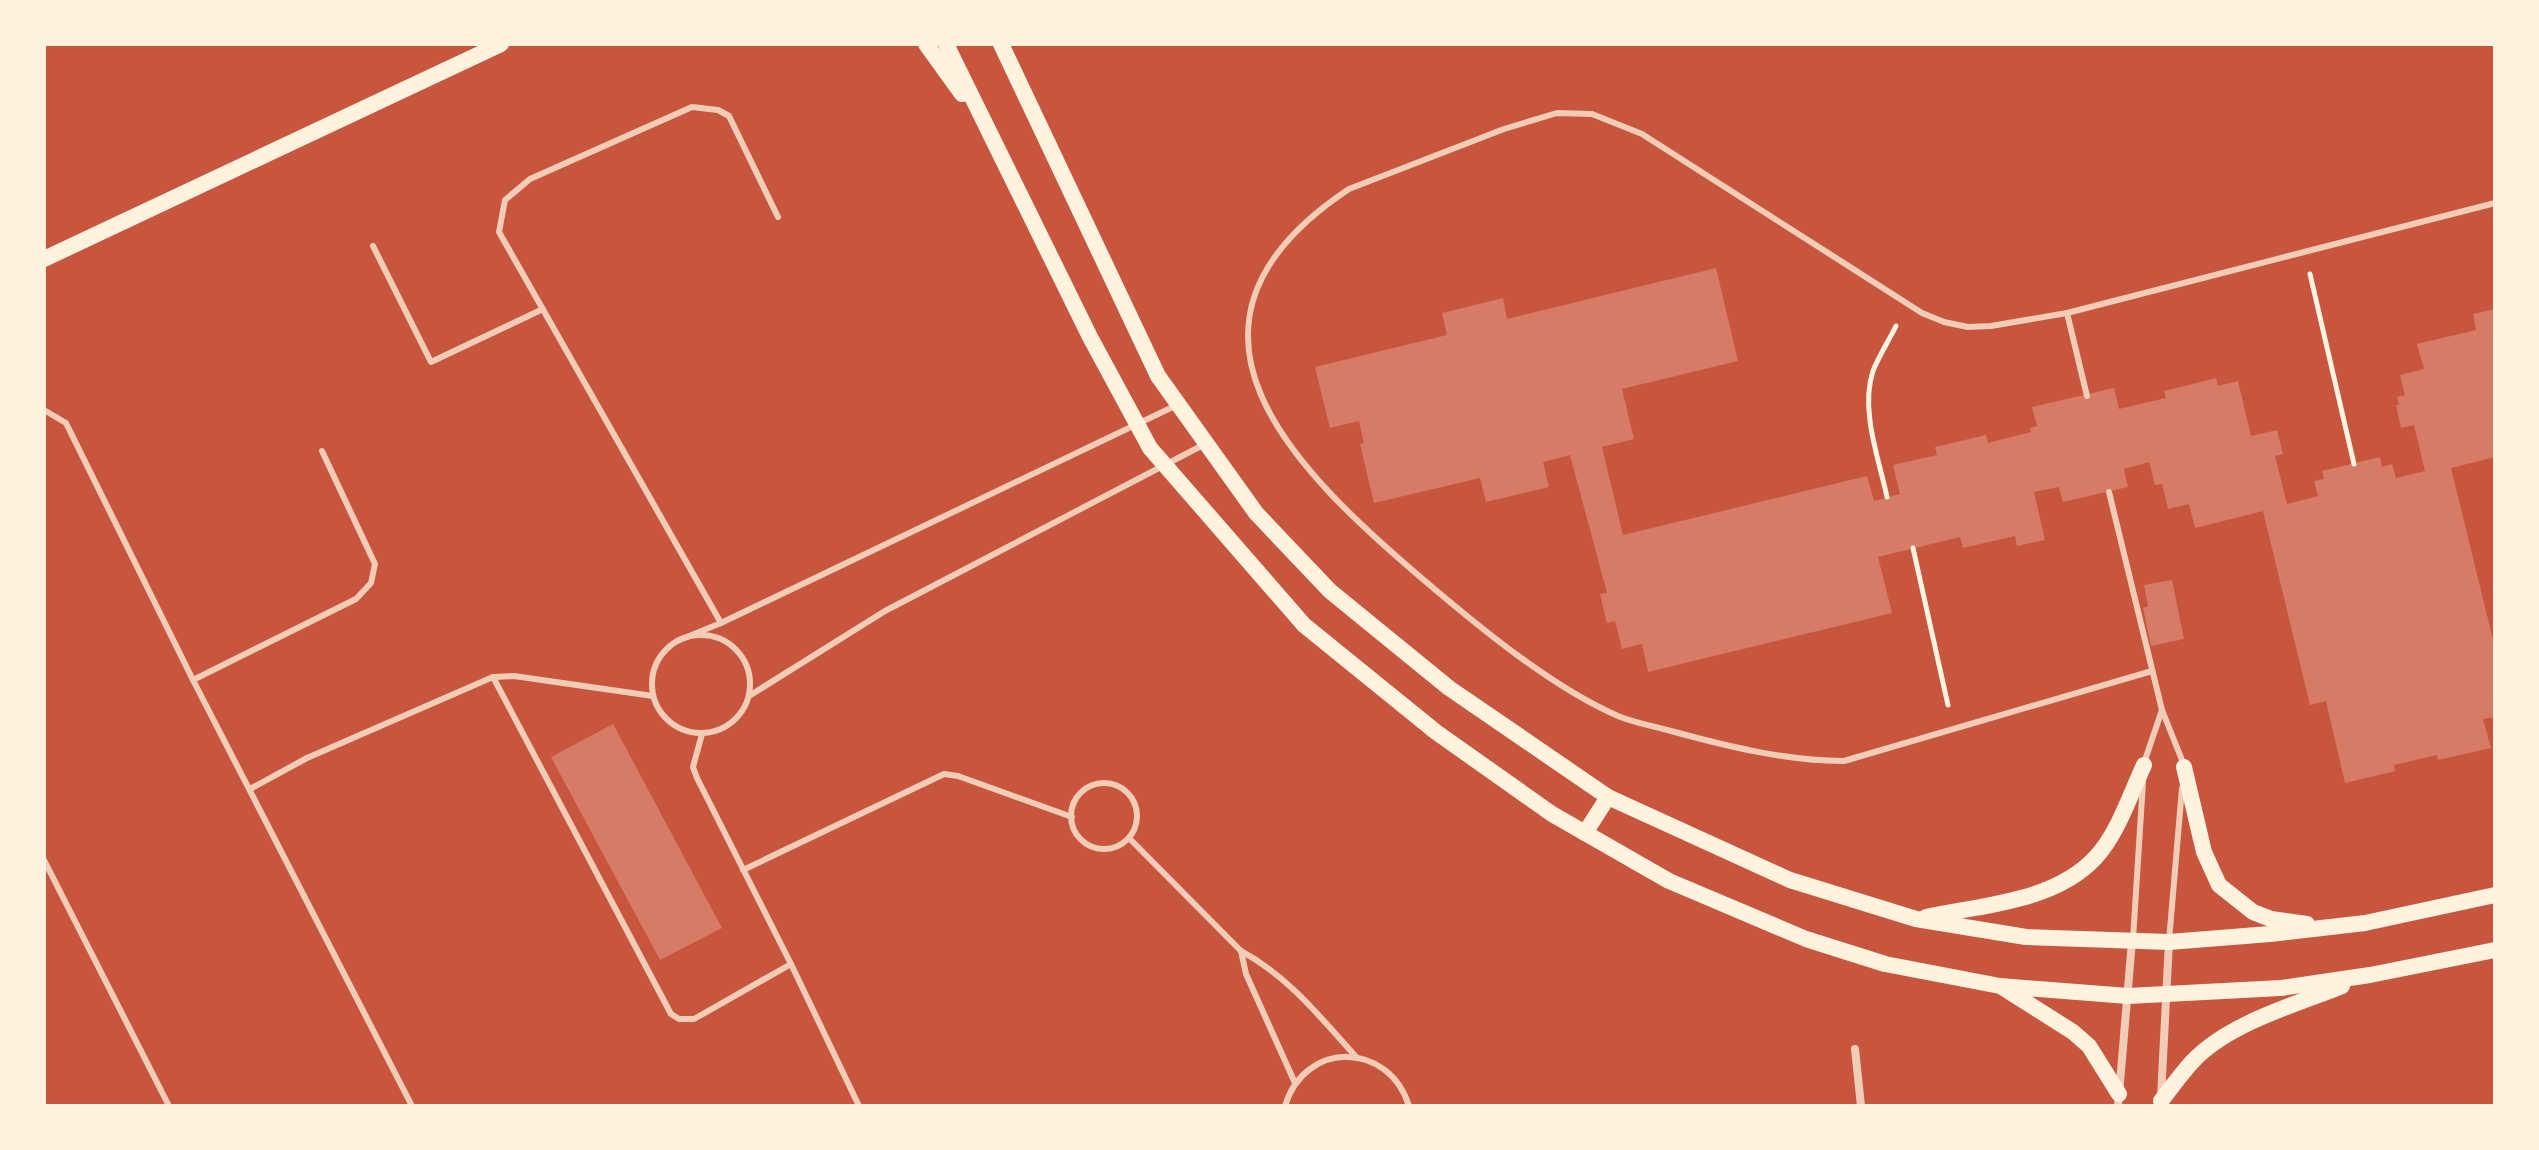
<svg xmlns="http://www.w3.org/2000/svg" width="2539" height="1150" font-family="Roboto,sans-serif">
<rect width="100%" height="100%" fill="#c8553d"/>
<g fill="#d67c66">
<polygon points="1716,268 1738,361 1622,389 1634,439 1602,447 1623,535 1867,476 1874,501 1900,494 1893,465 1937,455 1935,447 1986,435 1988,443 2031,432 2030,428 2037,426 2032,407 2114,388 2119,409 2166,398 2164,391 2216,378 2218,386 2238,381 2251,436 2277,430 2283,454 2275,456 2287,504 2318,496 2314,481 2324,479 2322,471 2380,457 2382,467 2392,464 2396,478 2425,471 2414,425 2401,428 2396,405 2399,405 2397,397 2405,395 2400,375 2424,369 2417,344 2476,330 2473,314 2495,309 2495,457 2451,468 2495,648 2495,717 2483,719 2491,748 2438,760 2437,755 2394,765 2395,771 2345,783 2326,701 2310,705 2263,511 2195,528 2189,504 2168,509 2162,484 2155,485 2149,462 2124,469 2128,487 2063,502 2059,487 2034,492 2045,540 2017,546 2015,536 1963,548 1960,537 1878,557 1892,613 1648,672 1642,644 1622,649 1615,621 1607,623 1600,594 1607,593 1570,455 1543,462 1549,487 1486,502 1480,478 1374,503 1360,444 1364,443 1359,421 1330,428 1315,367 1447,335 1442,313 1503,298 1507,319"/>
<polygon points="2172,580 2184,639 2151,646 2143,608 2148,606 2144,585"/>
<polygon points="613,724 722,928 660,960 551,757"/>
</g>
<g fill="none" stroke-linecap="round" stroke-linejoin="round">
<g stroke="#fff3e0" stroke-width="5">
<polyline points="2310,274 2354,464"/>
<path d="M1887 497C1879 459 1860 410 1873 371 1879 356 1889 340 1896 326"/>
<polyline points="1913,548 1948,705"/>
</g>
<g stroke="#f1ccb7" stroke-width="6">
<polyline points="373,246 431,362 543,309"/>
<polyline points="2067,313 2087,396"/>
<polyline points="44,410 66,423 193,680 412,1106"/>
<polyline points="2109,492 2162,710 2184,765"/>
<polyline points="721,623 499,232 505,200 530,179 692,107 718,110 729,116 778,217"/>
<circle cx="701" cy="684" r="49"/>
<polyline points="677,641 721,623 1177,405"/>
<path d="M2152 671 1844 761C1786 761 1726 746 1671 731 1653 726 1635 723 1618 716 1553 688 1479 627 1425 581 1293 469 1144 325 1349 189L1504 129 1557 113 1592 114 1642 134 1922 313 1944 322 1968 327 1991 326 2067 313 2495 203"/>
<polyline points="493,677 671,1014 679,1019 694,1019 791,964"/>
<polyline points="193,680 356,599 371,583 375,564 322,451"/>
<polyline points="749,696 885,611 1205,444"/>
<polyline points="702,734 693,767 697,778 791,964 859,1106"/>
<polyline points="2144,763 2162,710"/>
<circle cx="1104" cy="816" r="33"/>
<polyline points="250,789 307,758 493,677 514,676 653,696"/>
<path d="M1129 838 1241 951C1289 977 1321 1018 1357 1058"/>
<polyline points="44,860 169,1106"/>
<polyline points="743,870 944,774 958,776 1072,817"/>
<polyline points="2133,939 2143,782"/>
<polyline points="2169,941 2182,788"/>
<polyline points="1241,951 1246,974 1295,1083"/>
<path d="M1285 1106C1305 1040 1389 1041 1409 1106"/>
</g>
<g stroke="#f1ccb7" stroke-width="8">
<polyline points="1855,1049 1861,1106"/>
<polyline points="2161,1097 2169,942"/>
<polyline points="2118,1106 2132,941"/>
</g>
<g stroke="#fff3e0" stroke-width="16">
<polyline points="926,44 962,94"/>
<polyline points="946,44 1090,337 1150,448 1304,625 1436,732 1552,814 1669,881 1806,939 1885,964 2000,986 2128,996 2281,988 2370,975 2495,950"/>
<polyline points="1001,44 1158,376 1256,513 1330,591 1449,688 1608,797 1790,880 1916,919 2026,937 2169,942 2270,934 2365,923 2495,895"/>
<polyline points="44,259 501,44"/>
<polyline points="2184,767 2204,852 2219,885 2253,912 2271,919 2307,924"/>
<polyline points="1585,833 1608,797"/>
<path d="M1926 917C1982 905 2055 902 2096 857 2118 833 2130 795 2144 765"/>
<polyline points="2002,987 2073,1032 2089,1046 2119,1094"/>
<path d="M2161 1101C2171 1088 2181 1074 2192 1062 2228 1023 2295 1005 2342 986"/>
</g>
</g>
<rect width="2539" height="1150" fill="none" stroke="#fff3e0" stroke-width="92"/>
</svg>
